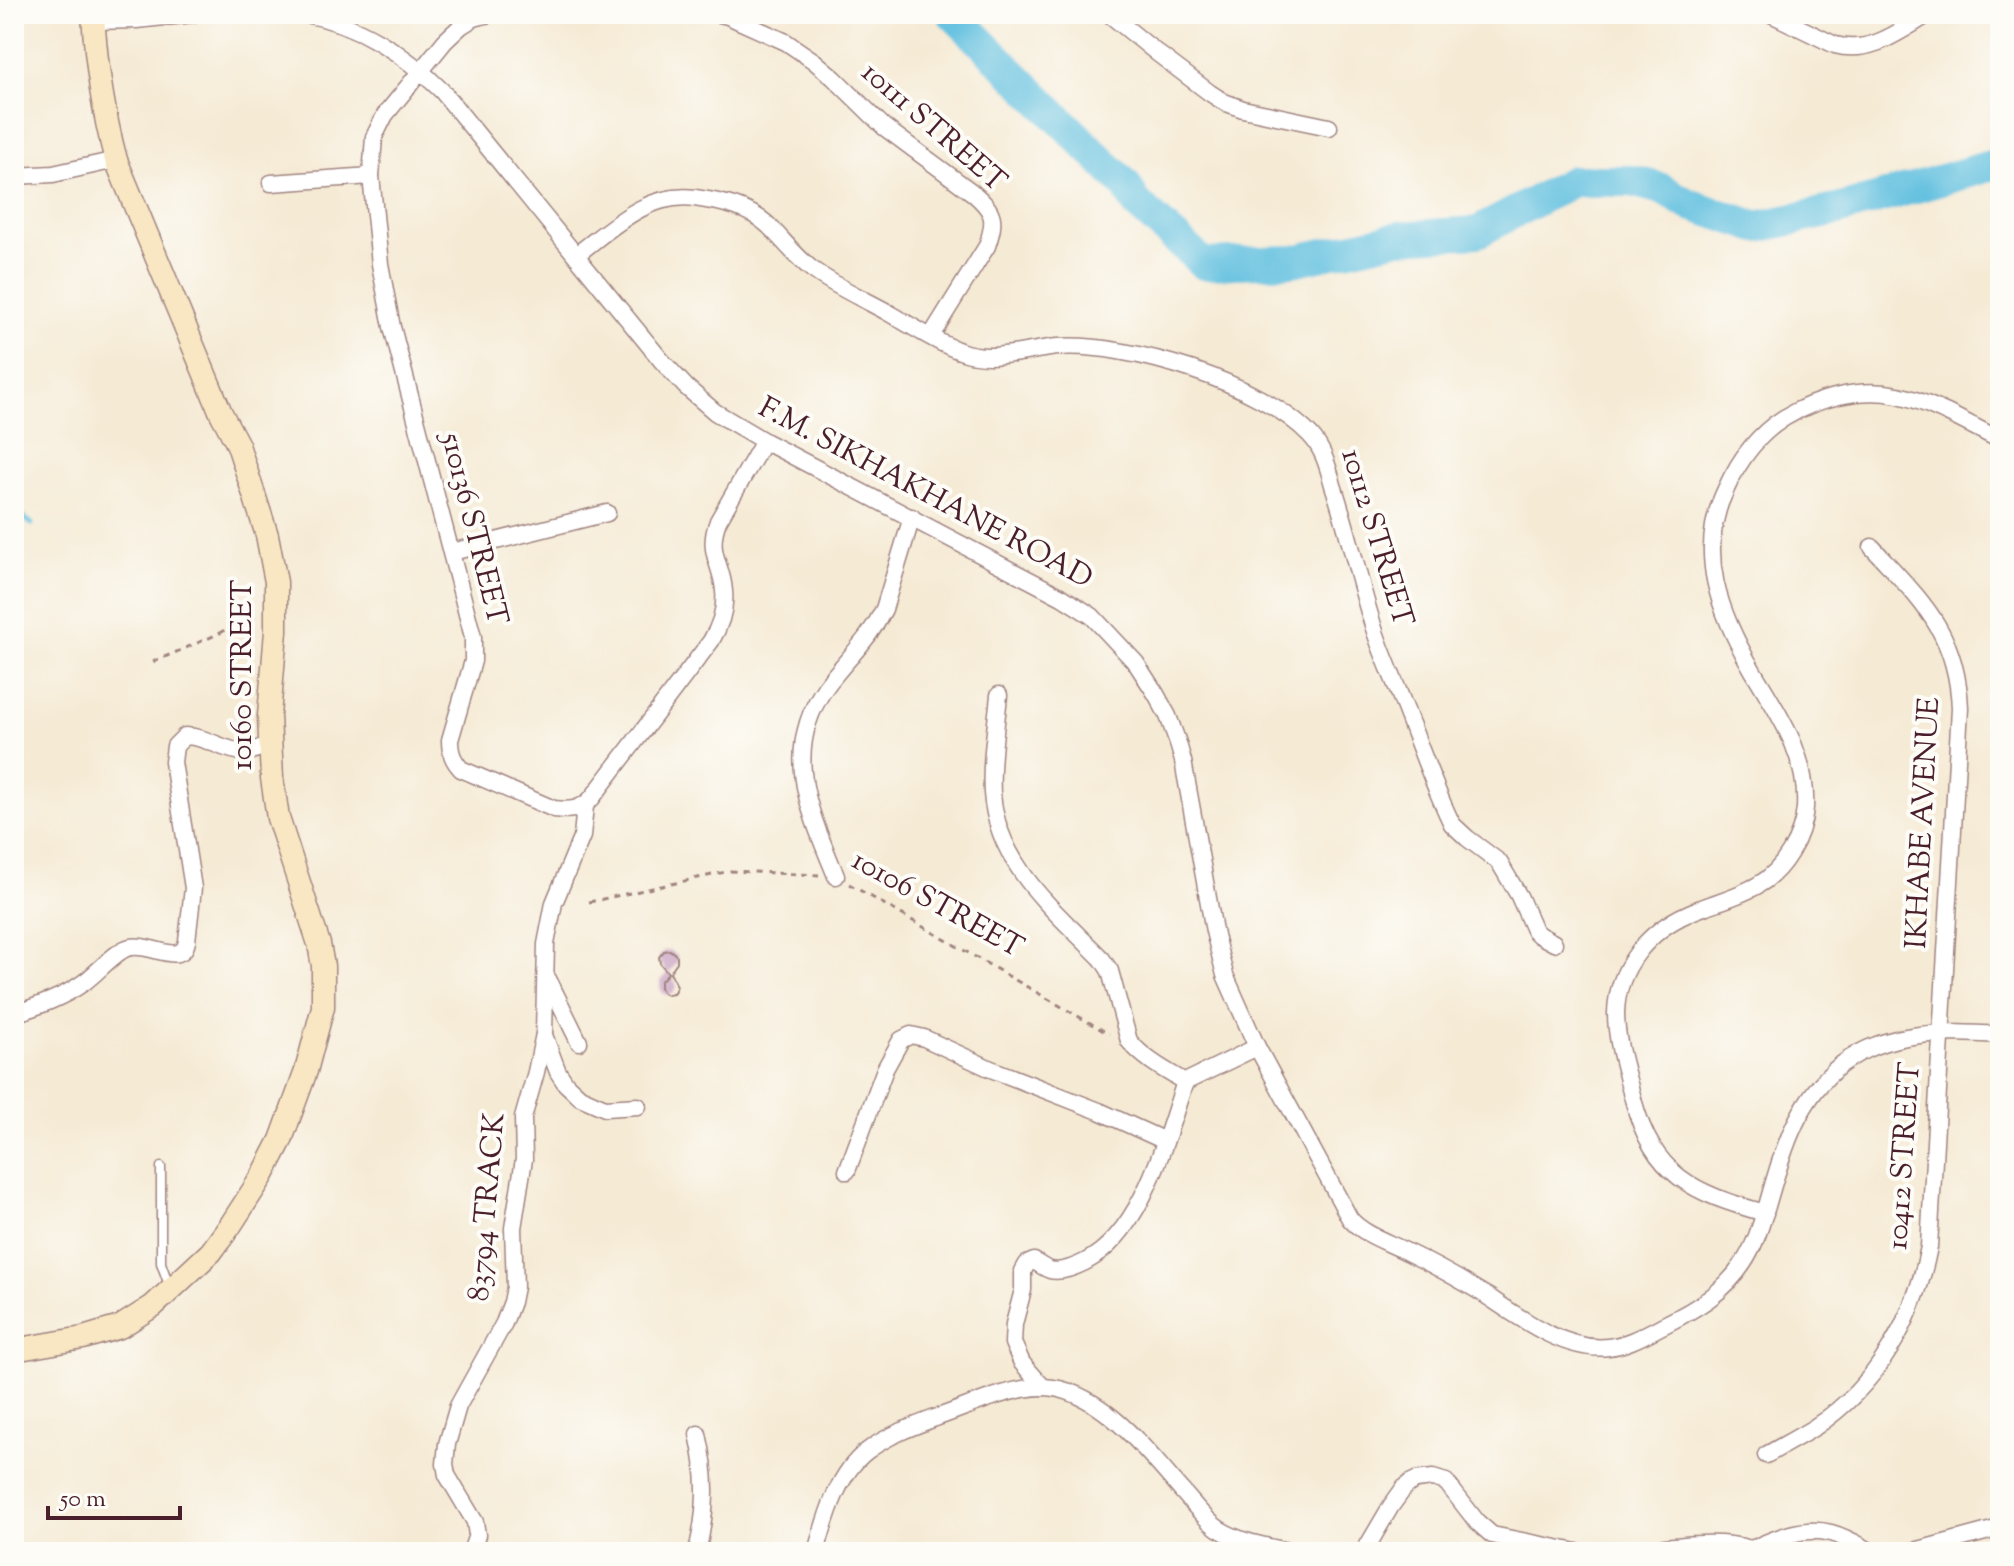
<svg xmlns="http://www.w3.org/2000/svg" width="2014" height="1566" font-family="'Sorts Mill Goudy',serif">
<rect width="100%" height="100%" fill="#fdfcf7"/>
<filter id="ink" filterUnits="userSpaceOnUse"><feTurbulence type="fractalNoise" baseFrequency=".0125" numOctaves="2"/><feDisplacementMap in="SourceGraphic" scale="16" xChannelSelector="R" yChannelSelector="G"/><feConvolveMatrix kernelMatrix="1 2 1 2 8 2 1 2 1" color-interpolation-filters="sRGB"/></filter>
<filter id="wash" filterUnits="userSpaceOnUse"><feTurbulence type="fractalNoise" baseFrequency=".006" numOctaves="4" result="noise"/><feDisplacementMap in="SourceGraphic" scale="32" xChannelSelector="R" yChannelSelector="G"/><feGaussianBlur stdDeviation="1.8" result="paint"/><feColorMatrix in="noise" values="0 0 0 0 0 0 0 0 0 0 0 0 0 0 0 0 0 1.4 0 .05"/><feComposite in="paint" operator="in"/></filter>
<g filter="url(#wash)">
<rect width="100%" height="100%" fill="#f5ead4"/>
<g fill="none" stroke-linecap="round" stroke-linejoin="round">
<polyline stroke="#61bfdf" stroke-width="5" points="14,510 32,524"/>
<polyline stroke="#61bfdf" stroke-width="32" points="953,14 1125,184 1137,204 1204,264 1293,261 1399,237 1478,232 1573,181 1632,181 1662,189 1688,204 1757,227 1837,210 2000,163"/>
</g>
<g id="blocks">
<polygon fill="#c49abe" points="670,950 677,956 677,962 670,972 677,986 673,994 667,995 662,992 660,987 660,982 668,973 660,963 659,957 664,951"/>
</g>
</g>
<g filter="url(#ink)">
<use href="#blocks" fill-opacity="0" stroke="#a08480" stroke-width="2"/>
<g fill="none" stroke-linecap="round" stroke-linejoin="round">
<g stroke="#a08480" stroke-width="11">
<polyline id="lane" points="161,1167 161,1263 169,1285"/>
</g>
<g stroke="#a08480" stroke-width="19">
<g id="street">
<path d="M305 14C357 23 405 54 442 91L661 360 686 387 715 412 764 441 1062 597 1092 616 1136 663 1156 694 1168 716 1177 740 1183 761 1214 931 1225 975 1257 1047 1350 1219C1364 1235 1388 1242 1407 1252 1434 1265 1461 1280 1487 1296 1520 1318 1566 1352 1608 1347 1628 1345 1646 1334 1664 1325 1696 1309 1724 1293 1744 1262 1755 1245 1761 1225 1767 1206 1782 1154 1796 1099 1842 1064 1888 1029 1946 1032 2000 1035"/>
<path d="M489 14 474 18 461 26 445 41 385 115 374 137 371 176 380 264 392 327 473 637V661L450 740C450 753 453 760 461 769L554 809C570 811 581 810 592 798L711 641C720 626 726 609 724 591 722 563 706 553 718 521L764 441"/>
<path d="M720 14 728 16 786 42 814 61 834 78 884 127 973 193C995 212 996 219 987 246L931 336"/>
<polyline points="1109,14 1157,53 1210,93 1224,102 1243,109 1329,127"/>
<path d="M1771 14 1835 45C1871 55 1899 31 1929 14"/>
<polyline points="94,21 136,20 193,14"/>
<polyline points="14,176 53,174 116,160"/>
<polyline points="271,183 371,176"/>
<path d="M576 255C612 228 647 192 695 198 722 202 749 207 769 226 784 241 797 258 813 270 836 287 864 299 889 313 912 326 935 342 960 351 991 363 1026 350 1058 347 1128 342 1261 383 1310 435 1323 448 1328 467 1333 485 1348 530 1358 577 1372 622 1380 650 1393 676 1403 703 1419 743 1433 785 1452 824L1467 838 1499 862 1519 896 1534 930 1539 935 1554 943"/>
<polyline points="452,552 607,513"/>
<path d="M999 695C996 727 990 761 992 793 997 865 1055 911 1102 959L1110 971 1129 1041C1144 1059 1165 1070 1185 1082L1257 1047"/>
<path d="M836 876C810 812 781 753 825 688 845 660 868 642 884 609L912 517"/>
<polyline points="548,979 579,1042"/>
<path d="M14 1014C38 1006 62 998 83 983 95 975 115 952 127 948 148 940 182 969 187 941L193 888 173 762 175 746 185 736C206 736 223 751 244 752 253 752 262 747 270 744"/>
<polyline points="544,1035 558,1072 566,1084 580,1097 605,1108 638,1106"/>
<polyline points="847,1171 885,1069 901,1040 911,1035 924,1038 991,1069 1099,1111 1165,1141"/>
<path d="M1765 1213C1693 1193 1653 1176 1633 1099 1626 1071 1616 1042 1616 1013 1617 968 1648 931 1689 913 1711 903 1736 898 1758 885 1783 871 1803 837 1805 808 1808 755 1779 715 1753 671 1720 614 1695 553 1726 489 1739 460 1757 435 1784 418 1817 398 1860 387 1898 395 1933 403 1968 424 2000 440"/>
<path d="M1043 1387 1022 1363 1013 1343 1014 1324 1023 1290V1271L1027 1264 1034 1261C1039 1264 1044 1268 1050 1270 1061 1273 1075 1267 1085 1262 1143 1232 1165 1140 1185 1082"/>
<path d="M1766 1455C1782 1446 1799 1437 1815 1427 1877 1386 1915 1319 1929 1247L1960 708C1957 631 1920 600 1872 547"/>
<polyline points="471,1552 477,1535 475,1522 447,1475 445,1464 447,1444 458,1406 504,1323 512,1302 515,1287 513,1228 524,1159 523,1118 536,1072 544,1034 546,944 554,903 582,836 585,806"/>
<path d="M697 1552C707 1510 708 1477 698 1434"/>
<path d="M816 1552C826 1517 837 1474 867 1451 888 1435 914 1426 938 1417 970 1406 1010 1387 1043 1387 1099 1388 1147 1451 1181 1490 1193 1503 1204 1519 1219 1529 1242 1543 1268 1547 1294 1552"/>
<polyline points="1364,1552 1391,1506 1404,1488 1410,1483 1416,1480 1433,1478 1446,1482 1477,1522 1492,1535 1577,1552"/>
<path d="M1628 1552C1664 1547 1715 1538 1751 1549"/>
<path d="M1745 1552C1772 1540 1801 1525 1831 1533 1846 1537 1859 1545 1872 1552"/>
<polyline points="1911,1552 2000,1528"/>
</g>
</g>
<g stroke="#a08480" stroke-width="25">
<path id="secondary" d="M14 1350 83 1338 120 1327 153 1306 211 1252 230 1226 263 1175 281 1140 306 1071 323 1007V966L319 944 278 818 272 778 269 716 276 631V582L267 535 249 479 238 445 221 413 116 160C103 112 96 64 93 14"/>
</g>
<g stroke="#a08480" stroke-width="3" stroke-dasharray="6 6" stroke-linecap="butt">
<polyline points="153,662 218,634 235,624 255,617"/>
<polyline points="849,884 1109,1034"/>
<polyline points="589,902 730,871 819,875"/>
</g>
<use href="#lane" stroke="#fff" stroke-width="8"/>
<use href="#street" stroke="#fff" stroke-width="16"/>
<use href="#secondary" stroke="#f9e7c3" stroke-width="22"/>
</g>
</g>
<g text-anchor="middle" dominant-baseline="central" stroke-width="8" stroke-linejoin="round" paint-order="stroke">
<g font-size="30" fill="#4a1f2b" stroke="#fdfcf7">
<text transform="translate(933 128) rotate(41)">10111 STREET</text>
<text transform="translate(925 494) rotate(28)">F.M. SIKHAKHANE ROAD</text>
<text transform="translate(473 529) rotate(76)">510136 STREET</text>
<text transform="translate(1376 538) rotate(73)">10112 STREET</text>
<text transform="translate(243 675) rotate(-90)">10160 STREET</text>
<text transform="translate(1924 823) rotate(-87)">IKHABE AVENUE</text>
<text transform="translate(937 905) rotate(29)">10106 STREET</text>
<text transform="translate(1905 1156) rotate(-86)">10412 STREET</text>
<text transform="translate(488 1207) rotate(-85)">83794 TRACK</text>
</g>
</g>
<rect width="2014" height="1566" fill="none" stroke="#fdfcf7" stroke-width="48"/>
<path d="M48 1506v12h132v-12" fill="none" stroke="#4a1f2b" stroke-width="4"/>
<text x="60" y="1506" font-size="24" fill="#4a1f2b" stroke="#fdfcf7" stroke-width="6" paint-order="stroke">50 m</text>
</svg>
